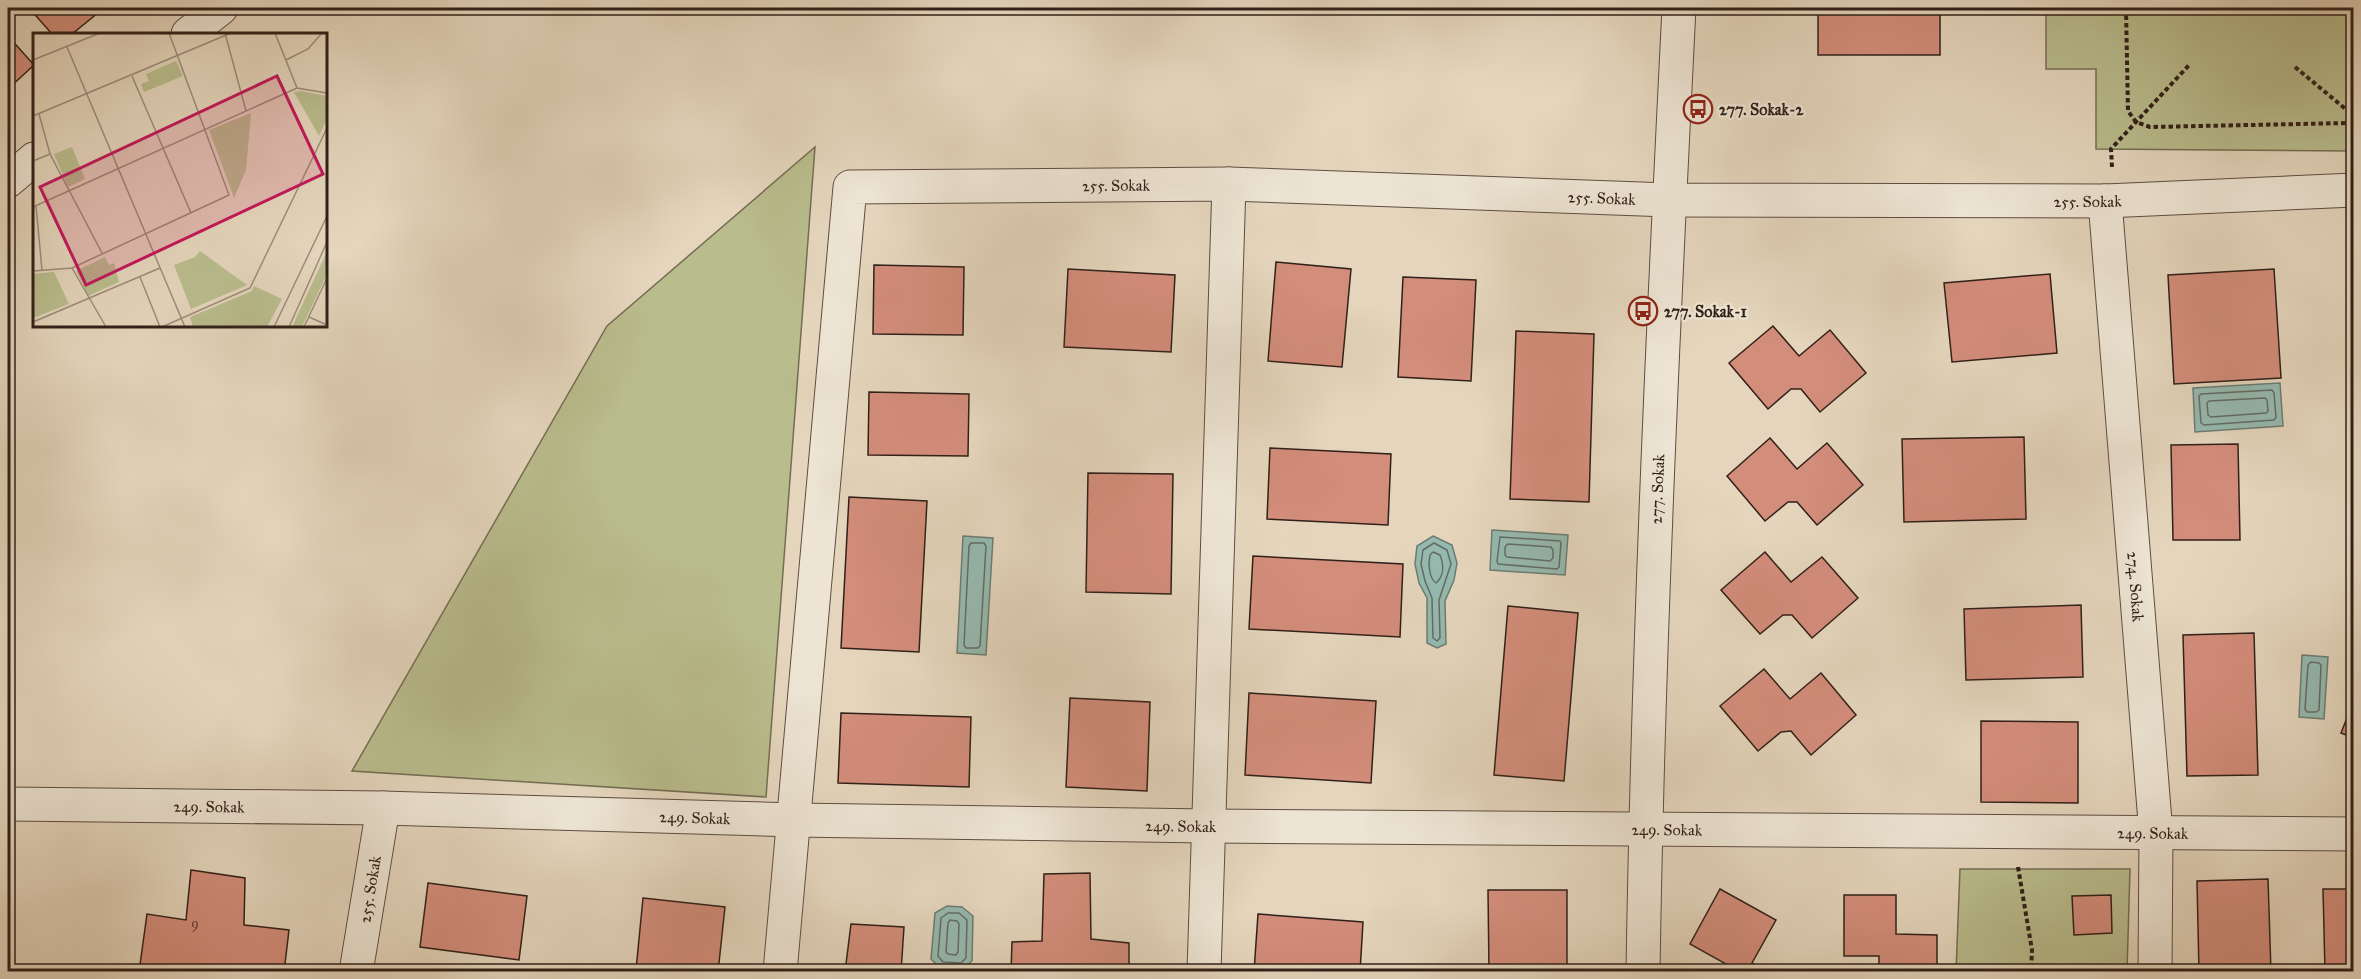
<svg xmlns="http://www.w3.org/2000/svg" width="2361" height="979" font-family="'IM FELL Great Primer',serif">
<rect width="100%" height="100%" fill="#e4d5bc"/>
<filter id="stains"><feTurbulence type="fractalNoise" baseFrequency=".00333" numOctaves="4"/><feColorMatrix values="0 0 0 0 .2 0 0 0 0 .09 0 0 0 0 .02 0 0 0 .5 -.17"/></filter>
<radialGradient id="worn" r=".72"><stop offset=".6" stop-color="#630" stop-opacity="0"/><stop offset="1" stop-color="#630" stop-opacity=".3"/></radialGradient>
<g fill="#b9bc8d" stroke="#756e53" stroke-width="1.5">
<polygon points="2046,8 2353,8 2353,151 2096,149 2096,69 2046,69"/>
<polygon points="815,147 766,797 352,771 607,326"/>
<polygon points="1960,869 2130,869 2127,971 1956,972"/>
</g>
<g fill="#95b9af" stroke="#6d7c73" stroke-width="1.5">
<polygon points="2280,383 2283,426 2195,432 2193,388"/>
<polygon points="1492,530 1568,535 1565,575 1490,570"/>
<polygon points="963,536 993,538 986,655 957,653"/>
<polygon points="1433,536 1452,545 1457,563 1454,580 1445,601 1446,644 1437,648 1427,643 1427,598 1419,583 1415,564 1417,546"/>
<polygon points="2302,655 2328,657 2324,719 2299,717"/>
<polygon points="947,906 962,907 973,916 972,961 963,969 940,968 931,959 935,913"/>
</g>
<g fill="none" stroke-linecap="round" stroke-linejoin="round">
<g stroke="#636c64" stroke-width="1.5">
<polygon points="2272,390 2274,393 2276,417 2274,420 2204,425 2201,423 2199,396 2201,394"/>
<polygon points="2265,398 2267,400 2268,411 2266,413 2211,417 2208,415 2207,403 2209,401"/>
<polygon points="1500,537 1560,541 1561,543 1559,567 1557,569 1498,564 1497,561"/>
<polygon points="971,543 984,543 986,546 980,646 978,648 966,648 964,645 969,546"/>
<polygon points="1434,543 1447,550 1451,564 1439,600 1440,638 1437,641 1433,638 1432,598 1425,581 1421,564 1423,550"/>
<polygon points="1508,544 1551,547 1553,550 1553,558 1550,561 1507,557 1505,555 1505,547"/>
<path d="M1433 552 1440 555C1444 565 1444 576 1436 583 1429 578 1428 564 1430 555Z"/>
<polygon points="2311,662 2319,663 2321,665 2319,710 2316,712 2307,712 2305,709 2308,665"/>
<polygon points="948,913 959,913 967,920 966,958 961,963 943,962 938,956 941,918"/>
<polygon points="950,920 957,921 959,924 958,952 956,955 948,954 946,952 948,923"/>
</g>
</g>
<g fill="#d38d7b" stroke="#312019" stroke-width="1.5">
<polygon points="29,8 104,8 72,34 52,34"/>
<rect x="1818" y="8" width="122" height="47"/>
<polygon points="8,36 34,65 8,89"/>
<polygon points="1276,262 1351,269 1342,367 1268,361"/>
<polygon points="874,265 964,267 963,335 873,334"/>
<polygon points="1068,269 1175,275 1171,352 1064,347"/>
<polygon points="2274,269 2281,378 2174,384 2168,275"/>
<polygon points="2050,274 2057,353 1952,362 1944,283"/>
<polygon points="1403,277 1476,280 1471,381 1398,377"/>
<polygon points="1773,326 1799,356 1830,330 1866,373 1820,412 1801,389 1791,389 1768,409 1729,363"/>
<polygon points="1516,331 1594,334 1589,502 1510,499"/>
<polygon points="869,392 969,394 968,456 868,455"/>
<polygon points="2024,437 2026,519 1904,522 1902,439"/>
<polygon points="1770,438 1797,469 1827,443 1863,485 1817,525 1797,502 1788,502 1765,521 1727,476"/>
<polygon points="2238,444 2240,540 2173,540 2171,445"/>
<polygon points="1270,448 1391,454 1388,525 1267,519"/>
<polygon points="1088,473 1173,474 1171,594 1086,592"/>
<polygon points="849,497 927,501 919,652 841,648"/>
<polygon points="1765,552 1791,582 1822,557 1858,598 1812,638 1792,615 1783,615 1760,634 1721,590"/>
<polygon points="1253,556 1403,564 1400,637 1249,629"/>
<polygon points="2081,605 2083,677 1966,680 1964,609"/>
<polygon points="1508,606 1578,613 1564,781 1494,775"/>
<polygon points="2254,633 2258,775 2187,776 2183,635"/>
<polygon points="1764,669 1790,699 1821,673 1856,715 1811,755 1791,731 1781,732 1758,751 1720,706"/>
<polygon points="1249,693 1376,701 1371,783 1245,775"/>
<polygon points="1070,698 1150,702 1147,791 1066,787"/>
<polygon points="2354,700 2354,738 2341,733"/>
<polygon points="841,713 971,717 969,787 838,783"/>
<polygon points="1981,721 2078,722 2078,803 1981,802"/>
<polygon points="191,870 245,878 244,925 289,930 284,972 139,972 147,914 186,920"/>
<polygon points="1090,873 1091,939 1129,943 1129,972 1011,972 1012,942 1042,941 1044,874"/>
<polygon points="2268,879 2271,972 2199,972 2197,881"/>
<polygon points="428,883 527,896 519,960 420,947"/>
<polygon points="1720,889 1776,920 1752,963 1768,972 1722,972 1726,964 1690,944"/>
<polygon points="2323,889 2354,889 2354,972 2325,972"/>
<polygon points="1488,890 1567,890 1567,972 1489,972"/>
<polygon points="1844,895 1896,895 1896,934 1937,935 1937,972 1879,972 1879,956 1844,956"/>
<polygon points="2111,895 2112,933 2074,935 2072,896"/>
<polygon points="643,898 725,907 718,972 636,970"/>
<polygon points="1258,914 1363,922 1360,972 1254,972"/>
<polygon points="851,924 904,927 901,972 845,972"/>
</g>
<g fill="none" stroke-linecap="round" stroke-linejoin="round">
<g stroke="#5e4d42" stroke-width="35">
<g id="minor">
<polyline points="188,34 221,8"/>
<polyline points="8,181 34,159"/>
<path id="s1" d="M2105 201 2156 834 2155 972"/>
<path id="s2" d="M8 804 383 808 795 820 1209 826 2354 834"/>
<path id="s3" d="M356 972 383 808"/>
<path id="s4" d="M780 972 850 187 1229 184 1669 200 2105 201 2354 190"/>
<polyline points="1204,972 1229,184"/>
<path id="s5" d="M1643 972C1648 650 1663 328 1679 8"/>
</g>
</g>
<g stroke="#312019" stroke-width="4" stroke-dasharray="4.5 3" stroke-linecap="butt">
<polyline points="2126,8 2128,111 2136,122 2150,127 2349,123 2354,119"/>
<polyline points="2295,67 2354,116"/>
<polyline points="2112,167 2111,149 2190,64"/>
<polyline points="2018,867 2032,950 2031,972"/>
<polyline points="2114,972 2119,965"/>
</g>
<use href="#minor" stroke="#ede4d3" stroke-width="33"/>
</g>
<defs>
<g id="bus-ring" transform="scale(1.5)"><circle r="9.5" fill="#ede4d3" stroke="#8f2418" stroke-width="1.5"/><path d="M-5-6H5V4H4V6H2V4H-2V6H-4V4H-5ZM-3.5-4V0h7V-4ZM-3.5 1.2v1.5H-2V1.2ZM2 1.2v1.5H3.5V1.2Z" fill="#8f2418"/></g>
</defs>
<g fill-rule="evenodd">
<use href="#bus-ring" x="1698" y="109"/>
<use href="#bus-ring" x="1643" y="311"/>
</g>
<g text-anchor="middle" dominant-baseline="central" stroke-width="4.5" stroke-linejoin="round" paint-order="stroke">
<g font-size="14" fill="#5a3b32">
<text x="195" y="923">9</text>
</g>
<g font-size="16" font-weight="bold" fill="#312019" stroke="#ede4d3" text-anchor="start">
<text x="1719" y="109">277. Sokak-2</text>
<text x="1664" y="311">277. Sokak-1</text>
</g>
<g font-size="16" fill="#312019" stroke="#ede4d3">
<text stroke="none"><textPath href="#s4" startOffset="1054">255. Sokak</textPath></text>
<text stroke="none"><textPath href="#s4" startOffset="1540">255. Sokak</textPath></text>
<text stroke="none"><textPath href="#s4" startOffset="2026">255. Sokak</textPath></text>
<text stroke="none"><textPath href="#s5" startOffset="483">277. Sokak</textPath></text>
<text stroke="none"><textPath href="#s1" startOffset="387">274. Sokak</textPath></text>
<text stroke="none"><textPath href="#s2" startOffset="201">249. Sokak</textPath></text>
<text stroke="none"><textPath href="#s2" startOffset="687">249. Sokak</textPath></text>
<text stroke="none"><textPath href="#s2" startOffset="1173">249. Sokak</textPath></text>
<text stroke="none"><textPath href="#s2" startOffset="1659">249. Sokak</textPath></text>
<text stroke="none"><textPath href="#s2" startOffset="2145">249. Sokak</textPath></text>
<text stroke="none"><textPath href="#s3" startOffset="84">255. Sokak</textPath></text>
</g>
</g>
<g transform="translate(33 33)">
<rect width="294" height="294" fill="#e4d5bc"/>
<path d="M143 28 150 43 111 59 108 51 116 48 113 41ZM268 58 294 63V86L286 103 261 59ZM218 80 213 137 201 165 176 97ZM39 114 52 146 35 154 21 121ZM167 218 214 252 158 276 141 232 162 224ZM294 218V241L269 294H259ZM72 224 76 232 81 230 86 249 55 263 43 238ZM21 239 36 271 0 285V241ZM221 253 249 266 234 294H160L157 284 219 258Z" fill="#b9bc8d"/>
<path fill="none" stroke="#9c8d7b" stroke-width="1.5" d="M192 0 213 78M242 0 264 55 294 60M34 14 152 294M0 27 67 0M253 27 275 16 289 0M99 43 158 180M6 81 17 121 69 220M0 83 198 0M0 128 17 121M3 173 9 237M0 174 264 55M39 235 73 294M0 238 39 235 196 162 136 0M107 244 127 294M276 284 294 292M0 289 127 235M129 294 217 255 294 95M241 294 294 183M256 294 294 209M271 294 294 245"/>
<path fill="#c2185b" fill-opacity="0.15" stroke="#c2185b" stroke-width="3" d="M244 43 290 141 53 252 7 154Z"/>
<rect width="294" height="294" fill="none" stroke="#312019" stroke-width="3"/>
</g>
<rect width="2361" height="979" fill="none" stroke="#e4d5bc" stroke-width="30"/>
<rect x="9" y="9" width="2343" height="961" fill="none" stroke="#312019" stroke-width="3"/>
<rect x="15" y="15" width="2331" height="949" fill="none" stroke="#312019" stroke-width="1.5"/>
<rect width="100%" height="100%" filter="url(#stains)"/>
<rect width="100%" height="100%" fill="url(#worn)"/>
</svg>
